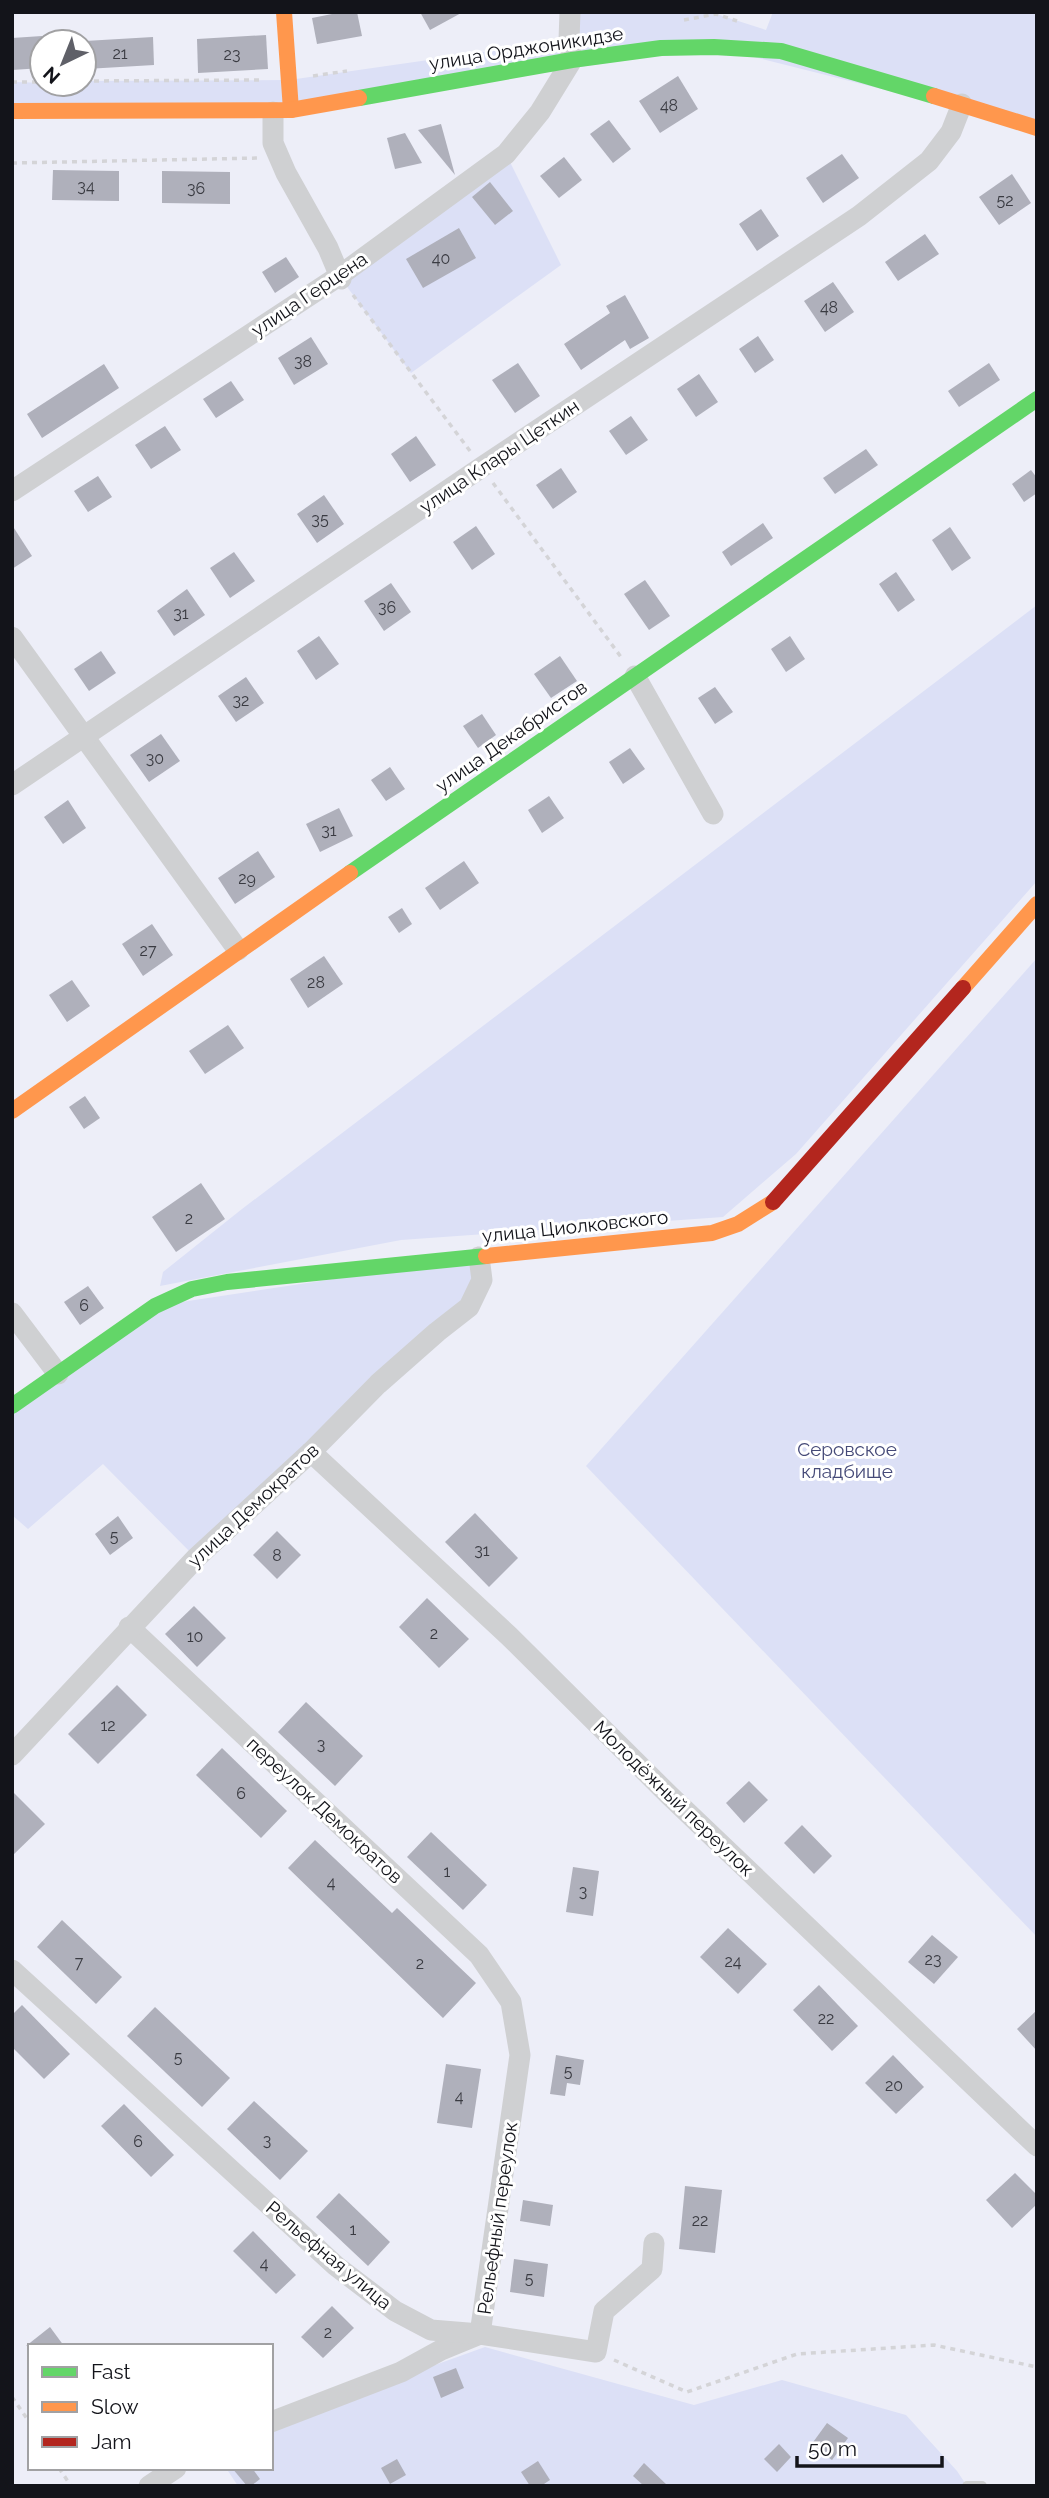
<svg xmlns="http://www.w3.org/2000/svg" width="1049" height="2498" font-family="Raleway,sans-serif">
<rect width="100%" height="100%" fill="#edeef8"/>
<g fill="#dce0f6">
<polygon points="570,12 710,12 766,30 773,12 1037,12 1037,128 714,47 291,110 12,111 12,82 84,84 84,81 289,80 568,40"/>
<polygon points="506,154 561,265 411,373 339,276"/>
<polygon points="1037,605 1037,881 796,1154 723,1217 401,1240 160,1286 163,1272 242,1209"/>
<polygon points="1037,958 1037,1937 586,1466"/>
<polygon points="479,1257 482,1280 196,1558 103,1464 28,1529 12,1515 12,1406 155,1306"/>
<polygon points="485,2347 694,2405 782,2380 906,2415 957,2471 967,2486 238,2486 226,2468 271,2468 271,2424"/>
</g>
<g fill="#afb0bb">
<polygon points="342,12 357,12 362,36 317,44 312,18"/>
<polygon points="420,12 463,12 430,30"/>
<polygon points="266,35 268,69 198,73 197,39"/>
<polygon points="42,36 42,68 12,70 12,38"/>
<polygon points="153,37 154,65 86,69 85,41"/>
<polygon points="678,76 698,109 660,133 639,101"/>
<polygon points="609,120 631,149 613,163 590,134"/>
<polygon points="441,124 455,175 418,130"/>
<polygon points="405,133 422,163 395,169 387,138"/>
<polygon points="842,154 859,178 823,203 806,178"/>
<polygon points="564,157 582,180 559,198 540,176"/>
<polygon points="53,170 119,171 119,201 52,200"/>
<polygon points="162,171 230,172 230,204 162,203"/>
<polygon points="1012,174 1031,203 999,225 979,197"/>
<polygon points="490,182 513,211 495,225 472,197"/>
<polygon points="761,209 779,236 757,251 739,224"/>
<polygon points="459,228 476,258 423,288 406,259"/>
<polygon points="925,234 939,254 898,281 885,262"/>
<polygon points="286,257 299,277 275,293 262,272"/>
<polygon points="833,282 854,312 825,332 804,301"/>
<polygon points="625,295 649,338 630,349 625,340 581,370 564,344 610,313 606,306"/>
<polygon points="758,336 774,360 755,373 739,349"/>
<polygon points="311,337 328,364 294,385 278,358"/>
<polygon points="518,363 540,396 515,413 492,380"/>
<polygon points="989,363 1000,380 959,407 948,391"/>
<polygon points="104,364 119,388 42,438 27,414"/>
<polygon points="699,374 718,402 696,417 677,389"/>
<polygon points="231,381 244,400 216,418 203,399"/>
<polygon points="631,416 648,440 626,455 609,431"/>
<polygon points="165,426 181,450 151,469 135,445"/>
<polygon points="416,436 436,465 410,482 391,454"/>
<polygon points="866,449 878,465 835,494 823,478"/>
<polygon points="561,468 577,492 553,509 536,485"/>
<polygon points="1031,470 1037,478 1037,493 1024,502 1012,484"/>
<polygon points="98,476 112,497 88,512 74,491"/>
<polygon points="324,495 344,524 317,543 297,514"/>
<polygon points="763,523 773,538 731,566 722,552"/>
<polygon points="12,525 32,556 12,569"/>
<polygon points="476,526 495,554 472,570 453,542"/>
<polygon points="950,527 971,558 952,571 932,540"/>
<polygon points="234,552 255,581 230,598 210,568"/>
<polygon points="896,572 915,600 898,612 879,584"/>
<polygon points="645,580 670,616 649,630 624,594"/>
<polygon points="391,583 411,612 384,631 364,601"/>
<polygon points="187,589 205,615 174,636 157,611"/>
<polygon points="319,636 339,664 316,680 297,651"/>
<polygon points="790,636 805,659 786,672 771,649"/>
<polygon points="101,651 116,673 89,691 74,669"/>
<polygon points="560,656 577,681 551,698 534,674"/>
<polygon points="246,677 264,703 236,722 218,696"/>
<polygon points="715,687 733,712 715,724 698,698"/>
<polygon points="482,714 496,735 478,748 463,726"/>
<polygon points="161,734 180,761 149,782 130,755"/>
<polygon points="630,748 645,769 623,784 609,762"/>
<polygon points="390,767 405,789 386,801 371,780"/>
<polygon points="549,796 564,818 542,833 528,810"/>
<polygon points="68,800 86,828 63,844 44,817"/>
<polygon points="339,808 353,836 320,852 306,824"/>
<polygon points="258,851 275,877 235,904 218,878"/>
<polygon points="464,861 479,883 440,910 425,888"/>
<polygon points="402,908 412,924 399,933 388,917"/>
<polygon points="152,924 173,955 143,976 122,944"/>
<polygon points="324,956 343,984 308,1008 290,979"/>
<polygon points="72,980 90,1006 67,1022 49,995"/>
<polygon points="228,1025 244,1048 205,1074 189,1051"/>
<polygon points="85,1096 100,1118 84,1129 69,1107"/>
<polygon points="201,1183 225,1219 176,1252 152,1217"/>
<polygon points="88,1286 104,1308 80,1325 64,1302"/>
<polygon points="475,1513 518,1558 489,1587 445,1542"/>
<polygon points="118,1516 133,1538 110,1555 95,1534"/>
<polygon points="277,1531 301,1555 277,1579 253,1555"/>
<polygon points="427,1598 469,1639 439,1668 399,1627"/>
<polygon points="194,1606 226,1638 197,1667 165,1634"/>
<polygon points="117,1685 147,1715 98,1764 68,1734"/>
<polygon points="306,1702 363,1756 335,1786 278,1732"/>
<polygon points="222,1748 287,1811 261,1838 196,1775"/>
<polygon points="749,1781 768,1800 744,1823 726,1803"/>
<polygon points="12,1791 45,1824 12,1856"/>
<polygon points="802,1825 832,1856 814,1874 784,1843"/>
<polygon points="431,1832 487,1885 463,1910 407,1857"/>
<polygon points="315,1840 392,1913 397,1908 476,1983 443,2018 288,1868"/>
<polygon points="573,1867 599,1871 593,1916 566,1912"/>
<polygon points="62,1920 122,1977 96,2004 37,1947"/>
<polygon points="728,1928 767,1964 738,1994 700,1957"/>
<polygon points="932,1935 958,1957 934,1984 908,1962"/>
<polygon points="819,1985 858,2026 832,2051 793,2010"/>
<polygon points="22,2005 70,2054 44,2079 12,2047 12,2015"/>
<polygon points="155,2007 230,2078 202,2107 127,2036"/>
<polygon points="1037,2010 1037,2051 1017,2029"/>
<polygon points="556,2055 584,2060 580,2085 567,2083 565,2096 550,2094"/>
<polygon points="893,2055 924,2087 896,2114 865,2083"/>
<polygon points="446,2064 481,2069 472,2128 437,2123"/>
<polygon points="254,2101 308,2151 280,2180 227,2129"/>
<polygon points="124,2104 174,2155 151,2177 101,2126"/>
<polygon points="1015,2173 1037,2195 1037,2204 1012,2228 986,2200"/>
<polygon points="685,2186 722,2190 715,2253 679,2249"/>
<polygon points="339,2193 390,2242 368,2266 316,2217"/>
<polygon points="523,2200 553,2205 550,2226 520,2221"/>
<polygon points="253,2231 296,2275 276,2294 233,2251"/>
<polygon points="514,2259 548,2264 544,2297 510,2292"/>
<polygon points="332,2306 354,2328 323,2358 301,2337"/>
<polygon points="50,2327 64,2346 26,2346"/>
<polygon points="456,2368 464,2388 441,2398 433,2377"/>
<polygon points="827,2423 848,2438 832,2460 811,2445"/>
<polygon points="779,2444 791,2457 777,2472 764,2459"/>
<polygon points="397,2459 406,2475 390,2484 381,2468"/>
<polygon points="538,2461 550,2480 541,2486 530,2486 521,2472"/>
<polygon points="644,2463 668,2486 644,2486 633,2476"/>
<polygon points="232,2468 252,2468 260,2479 251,2486 247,2486"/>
</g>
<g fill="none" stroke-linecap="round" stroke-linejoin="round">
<g stroke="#d4d4d7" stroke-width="3.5" stroke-dasharray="5 5" stroke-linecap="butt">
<polyline points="684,20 716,14 737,21"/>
<polyline points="313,76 347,71"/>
<polyline points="84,81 264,80"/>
<polyline points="12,82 42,82"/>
<polyline points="12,163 259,158"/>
<polyline points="353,295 470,451"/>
<polyline points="493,483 621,657"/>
<polyline points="614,2360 687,2392 797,2354 934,2345 1037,2367"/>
<polyline points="12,2397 30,2423"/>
<polyline points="59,2468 71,2486"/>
</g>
<polyline stroke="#cfd0d2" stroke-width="10" points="967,2486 982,2486"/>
<g stroke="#cfd0d2" stroke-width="21">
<polyline points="273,112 273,143 286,173 328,248 341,279"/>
<polyline points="12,491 339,276 506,154 540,112 572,60 569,40 570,12"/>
<polyline points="12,637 238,950"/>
<polyline points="635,676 713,814"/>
<polyline points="12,785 482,467 859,216 929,161 951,132 962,104"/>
<polyline points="12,1313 58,1374"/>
<polyline points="311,1452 509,1636 669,1795 1037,2146"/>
<polyline points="129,1627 479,1955 511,2002 520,2055 480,2334 441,2350 401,2372 271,2422"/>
<polyline points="12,1755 196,1558 311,1452 378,1384 437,1332 469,1307 482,1280 479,1257"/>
<polyline points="12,1970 336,2266 395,2311 431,2330 480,2334 596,2352 604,2311 652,2269 654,2243"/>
<polyline points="149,2486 176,2468"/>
</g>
<g stroke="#63d668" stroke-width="16">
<polyline points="359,98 572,60 661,48 714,47 781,51 934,96"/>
<polyline points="350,873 1037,399"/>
<polyline points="12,1406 155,1306 192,1289 227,1282 486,1256"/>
</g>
<g stroke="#ff974d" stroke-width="16">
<polyline points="284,12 291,110"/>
<polyline points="934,96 1037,128"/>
<polyline points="12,111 291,110 359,98"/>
<polyline points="963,988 1037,904"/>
<polyline points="12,1111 350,873"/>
<polyline points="486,1256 712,1233 738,1224 773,1202"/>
</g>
<polyline stroke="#b3261e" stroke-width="16" points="773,1202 963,988"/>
</g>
<g text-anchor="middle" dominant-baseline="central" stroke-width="6" stroke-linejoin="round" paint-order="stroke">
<g font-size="16" fill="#3a3b42">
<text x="120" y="53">21</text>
<text x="232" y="54">23</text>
<text x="669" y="105">48</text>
<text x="86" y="186">34</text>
<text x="196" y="188">36</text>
<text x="1005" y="200">52</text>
<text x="441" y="258">40</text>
<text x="829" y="307">48</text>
<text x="303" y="361">38</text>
<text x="320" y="519">35</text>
<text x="387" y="607">36</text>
<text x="181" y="613">31</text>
<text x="241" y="700">32</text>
<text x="155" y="758">30</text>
<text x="329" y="830">31</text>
<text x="247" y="878">29</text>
<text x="148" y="950">27</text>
<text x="316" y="982">28</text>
<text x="189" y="1218">2</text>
<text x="84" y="1305">6</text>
<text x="114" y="1536">5</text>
<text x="482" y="1550">31</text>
<text x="277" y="1555">8</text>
<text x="434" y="1633">2</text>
<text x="195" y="1636">10</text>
<text x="108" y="1725">12</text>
<text x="321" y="1744">3</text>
<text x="241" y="1793">6</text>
<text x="447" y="1871">1</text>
<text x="331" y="1882">4</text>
<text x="583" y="1891">3</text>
<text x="933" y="1959">23</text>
<text x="733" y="1961">24</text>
<text x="79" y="1962">7</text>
<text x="420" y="1963">2</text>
<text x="826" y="2018">22</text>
<text x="178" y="2057">5</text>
<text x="568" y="2071">5</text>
<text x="894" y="2085">20</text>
<text x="459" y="2096">4</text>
<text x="267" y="2140">3</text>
<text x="138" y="2141">6</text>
<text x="700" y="2220">22</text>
<text x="353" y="2229">1</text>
<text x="264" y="2263">4</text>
<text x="529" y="2278">5</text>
<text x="328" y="2332">2</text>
</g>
<g font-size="19" fill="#13141a" stroke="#fff">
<text transform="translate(526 48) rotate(-9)">улица Орджоникидзе</text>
<text transform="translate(309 294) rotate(-34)">улица Герцена</text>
<text transform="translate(499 456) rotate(-34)">улица Клары Цеткин</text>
<text transform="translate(511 736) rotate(-35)">улица Декабристов</text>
<text transform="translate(575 1226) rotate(-6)">улица Циолковского</text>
<text transform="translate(253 1505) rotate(-43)">улица Демократов</text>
<text transform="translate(674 1798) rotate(44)">Молодёжный переулок</text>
<text transform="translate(325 1810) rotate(43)">переулок Демократов</text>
<text transform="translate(497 2218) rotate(-82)">Рельефный переулок</text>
<text transform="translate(329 2255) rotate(40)">Рельефная улица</text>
</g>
<g font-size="19" fill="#454a78" stroke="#fff">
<text x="847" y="1449">Серовское<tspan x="847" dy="22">кладбище</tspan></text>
</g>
</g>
<rect width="1049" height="2498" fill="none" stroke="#13141a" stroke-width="28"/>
<rect x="28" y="2344" width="245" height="126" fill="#ffffff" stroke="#a1a1a3" stroke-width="2"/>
<rect x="42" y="2367" width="35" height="10" fill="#63d668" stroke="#a1a1a3" stroke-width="2"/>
<text x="91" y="2379" font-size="21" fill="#13141a">Fast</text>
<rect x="42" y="2402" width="35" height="10" fill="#ff974d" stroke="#a1a1a3" stroke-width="2"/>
<text x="91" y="2414" font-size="21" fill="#13141a">Slow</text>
<rect x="42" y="2437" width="35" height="10" fill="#b3261e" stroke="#a1a1a3" stroke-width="2"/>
<text x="91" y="2449" font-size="21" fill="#13141a">Jam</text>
<g transform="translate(63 63) rotate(223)"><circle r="33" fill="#ffffff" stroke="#a1a1a3" stroke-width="2"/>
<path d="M0-5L12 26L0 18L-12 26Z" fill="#5f6068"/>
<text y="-10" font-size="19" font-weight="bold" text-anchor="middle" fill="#13141a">N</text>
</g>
<path d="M797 2456v10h145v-10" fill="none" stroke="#13141a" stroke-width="3.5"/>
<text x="808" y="2456" font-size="21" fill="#13141a" stroke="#ffffff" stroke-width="5" paint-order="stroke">50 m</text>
</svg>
